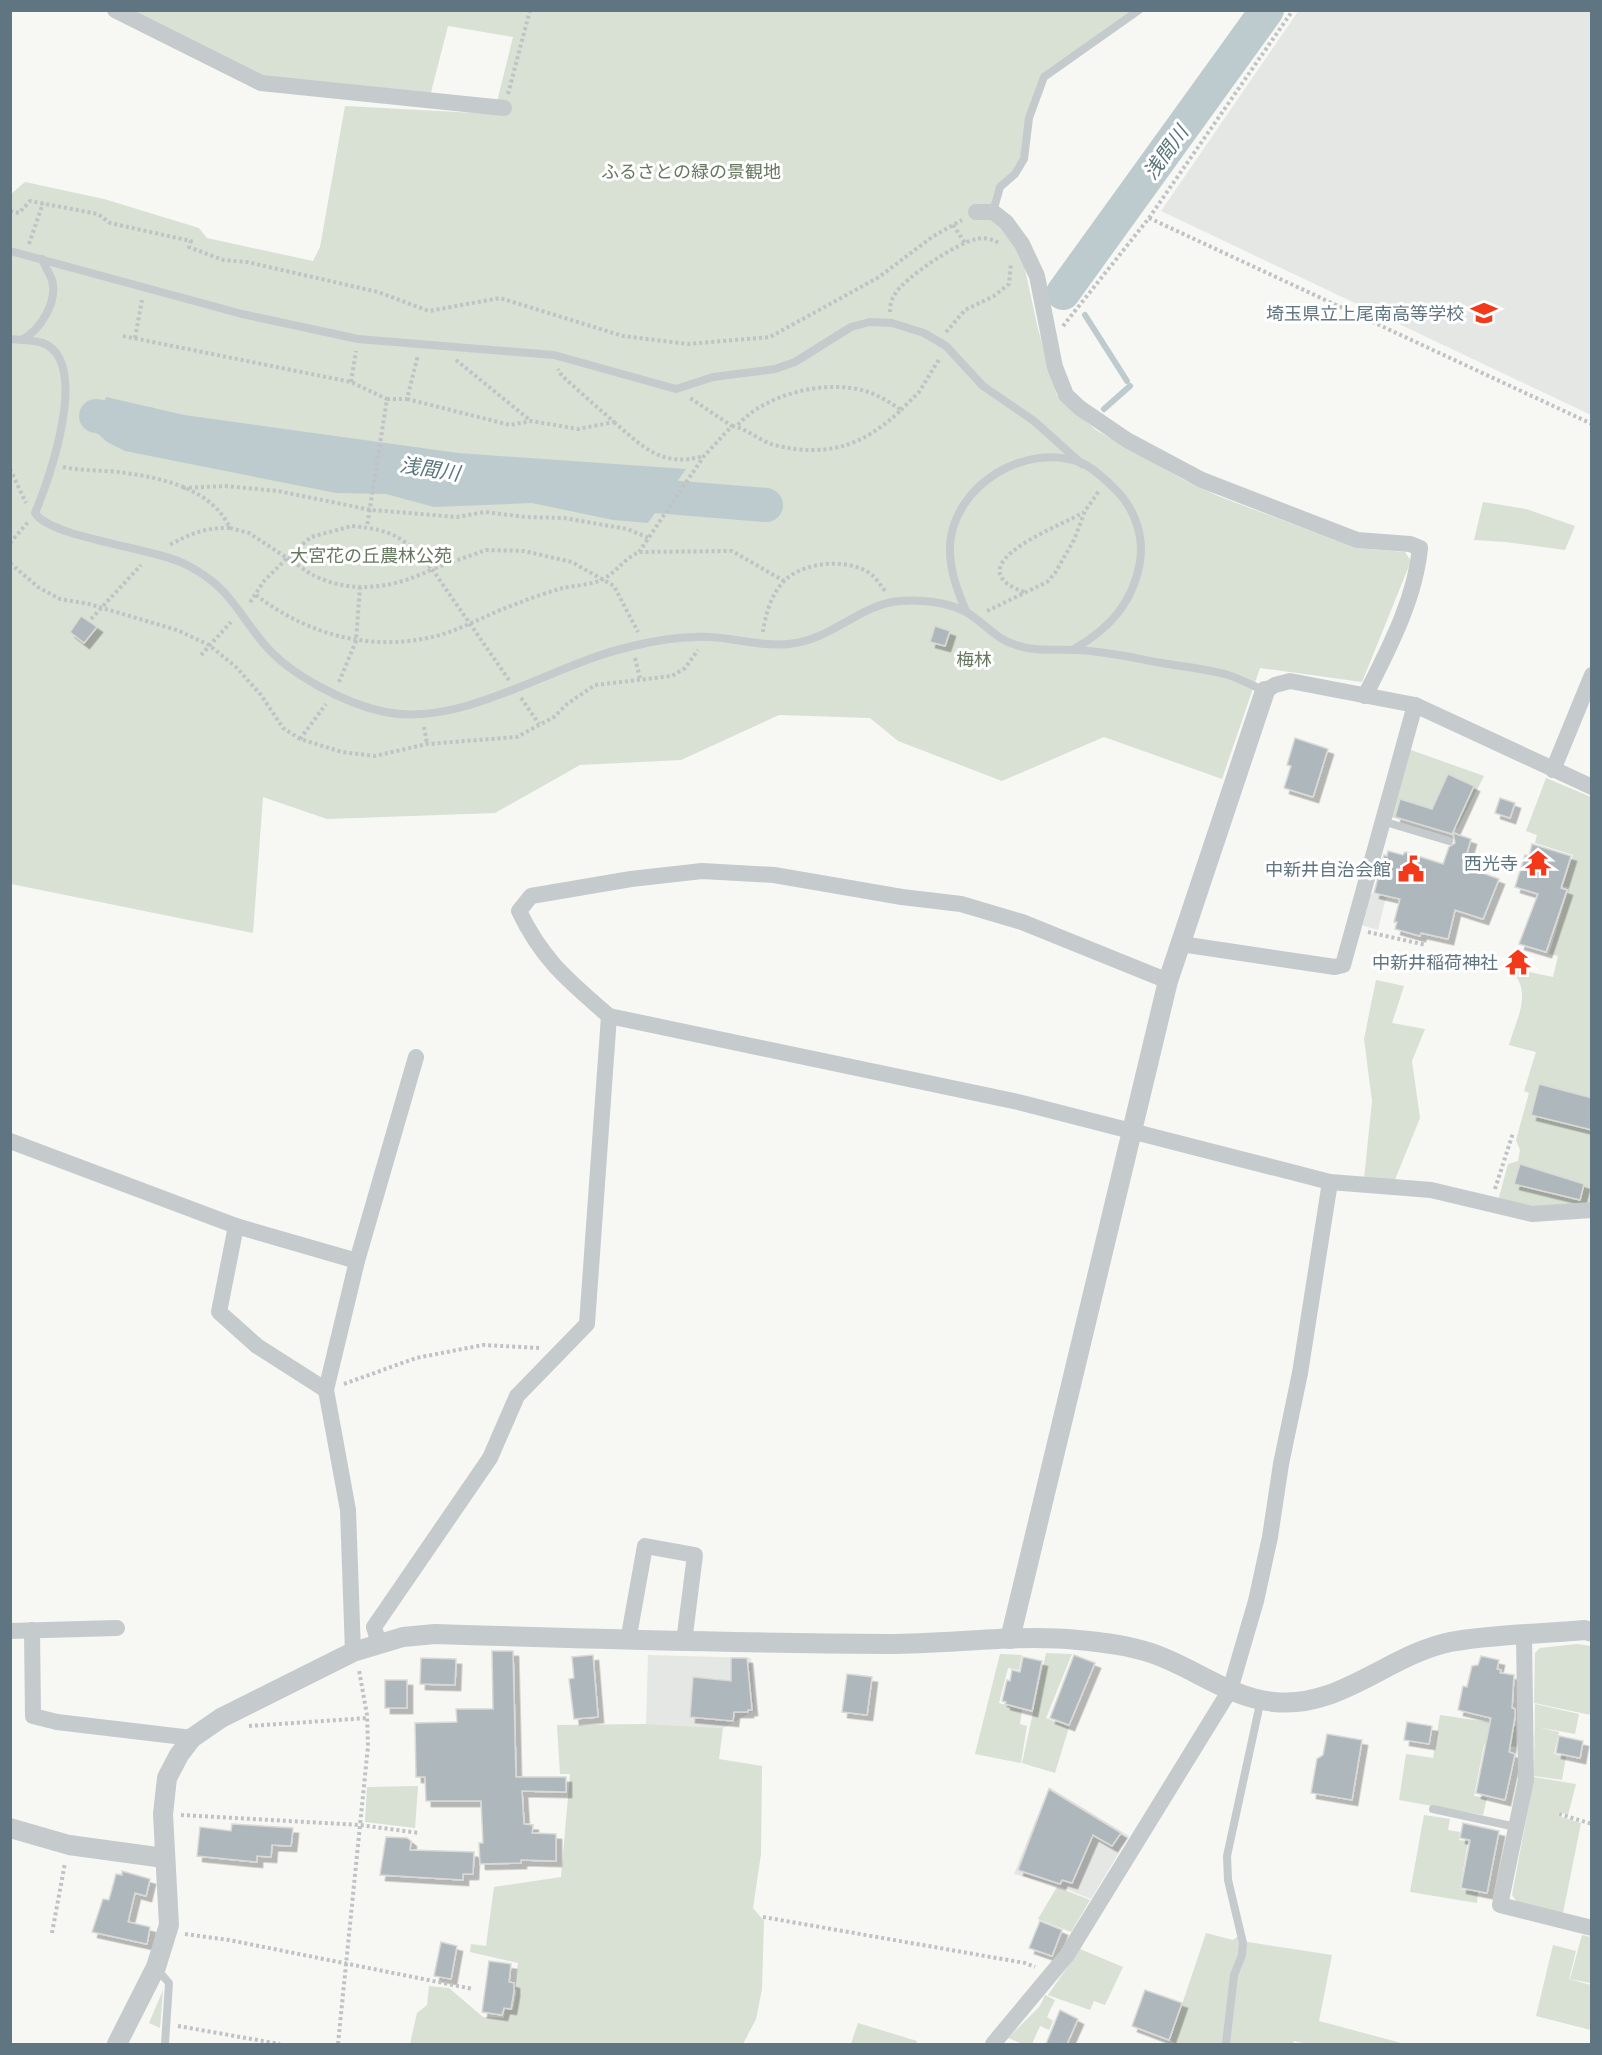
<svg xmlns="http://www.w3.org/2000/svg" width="1602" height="2055" font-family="Commissioner,'Noto Sans JP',sans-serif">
<defs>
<filter id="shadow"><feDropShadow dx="5.5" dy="5.5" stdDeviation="0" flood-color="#0004"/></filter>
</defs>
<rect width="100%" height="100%" fill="#f7f7f4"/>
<g fill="#e5e7e5">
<polygon points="1299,10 1591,11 1591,415 1161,211"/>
<polygon points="1369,893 1386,897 1378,930 1361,925"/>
<polygon points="648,1655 751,1658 755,1710 723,1728 646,1724"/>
<polygon points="1049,1787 1129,1836 1091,1899 1056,1885 1014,1874"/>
</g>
<g fill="#d9e0d4">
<polygon points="120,11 1139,11 1044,77 1029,118 1024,159 1000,187 991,216 1021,251 1038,329 1057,396 1096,430 1184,480 1218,496 1356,548 1405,552 1411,561 1362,682 1260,668 1222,779 1104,737 1002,781 898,741 870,718 779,715 681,760 580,765 495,813 327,819 263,797 253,933 11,884 11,194 25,182 104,199 199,228 207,238 313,261 320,247 345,106 494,114 513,37 448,26 429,100 261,83"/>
<polygon points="1483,502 1526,509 1575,526 1565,550 1506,542 1474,540"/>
<polygon points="1408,749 1484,776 1458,827 1449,834 1391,817"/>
<path d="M1546 778 1591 797V1205L1533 1208 1501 1201 1499 1197 1508 1164 1518 1161 1520 1150 1516 1140 1529 1093 1524 1091 1536 1052 1509 1045C1517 1017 1534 991 1509 968L1553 977 1558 956 1549 954 1569 888 1563 886 1573 855 1535 843 1537 835 1526 831Z"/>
<polygon points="1376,980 1404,986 1392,1023 1425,1029 1412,1061 1420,1118 1394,1182 1364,1179 1372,1101 1364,1039"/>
<polygon points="1577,1644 1591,1646 1591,1715 1534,1703 1535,1653 1540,1648"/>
<polygon points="1046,1653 1072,1654 1046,1718 1069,1727 1055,1773 1022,1763"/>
<polygon points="1000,1654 1022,1655 1019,1670 1008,1668 999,1703 1022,1710 1020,1724 1027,1726 1021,1763 975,1754"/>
<polygon points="1535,1704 1579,1714 1575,1734 1537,1727 1559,1732 1554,1754 1566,1757 1562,1780 1534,1776"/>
<polygon points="1440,1715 1516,1726 1516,1747 1488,1742 1484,1745 1474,1796 1487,1798 1483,1815 1399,1800 1406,1754 1433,1758"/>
<polygon points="646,1724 723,1728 719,1759 762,1766 761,1854 753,1908 764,1921 762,1989 756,2019 743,2044 410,2044 417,2013 427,2005 429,1986 449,1988 483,2017 504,2018 505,2009 513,2010 517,1990 514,1989 518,1963 470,1952 471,1944 486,1946 494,1887 561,1877 570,1774 560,1774 557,1725"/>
<polygon points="1534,1777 1576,1784 1568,1815 1559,1812 1558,1816 1581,1823 1563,1913 1517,1902 1512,1895"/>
<polygon points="418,1786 415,1828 365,1822 367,1787"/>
<polygon points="1424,1815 1450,1819 1448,1830 1460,1832 1459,1840 1468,1841 1460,1889 1478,1892 1477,1903 1410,1892"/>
<polygon points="1057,1887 1090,1900 1071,1932 1038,1919"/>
<polygon points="1206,1933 1233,1940 1237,1937 1248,1942 1332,1955 1319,2021 1405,2044 1308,2044 1294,2041 1293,2044 1176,2044 1170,2040"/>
<polygon points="1582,1935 1591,1937 1590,1983 1570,1979"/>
<polygon points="1553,1945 1576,1951 1569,1979 1591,1985 1591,2030 1536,2016"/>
<polygon points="1080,1949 1123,1967 1105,2005 1094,2001 1090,2010 1048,1995"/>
<polygon points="163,1990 160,2028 149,2023"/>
<polygon points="1045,1995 1055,2000 1047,2017 1053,2021 1049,2030 1040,2026 1032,2044 1023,2044 1008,2038 1040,2006"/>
<polygon points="858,2023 917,2041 916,2044 851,2044"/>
</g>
<polygon fill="#bdcbce" points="106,397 184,415 458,453 686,469 648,523 613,520 532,503 434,507 386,494 336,493 125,451 107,442 96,432"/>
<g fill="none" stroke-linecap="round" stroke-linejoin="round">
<g stroke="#bdcbce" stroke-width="6">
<polyline points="1085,315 1127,381"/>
<polyline points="1104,409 1130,386"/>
</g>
<g stroke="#bdcbce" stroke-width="34">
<polyline points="1063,293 1267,10"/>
<polyline points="96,416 148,424"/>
<polyline points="619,493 766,505"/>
</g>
</g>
<g fill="#adb7bc" stroke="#d9d9d6" stroke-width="1.5" filter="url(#shadow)">
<polygon points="81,616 97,627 84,643 70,632"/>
<polygon points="935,626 950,631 945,646 930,642"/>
<polygon points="1295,738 1328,749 1313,797 1284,788 1291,766 1287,765"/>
<polygon points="1448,774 1474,786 1452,834 1395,817 1400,799 1432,809"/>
<polygon points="1500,798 1515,803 1510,818 1495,813"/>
<polygon points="1453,833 1471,839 1463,866 1499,879 1483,919 1455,910 1448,939 1421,933 1420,936 1395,929 1397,922 1394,922 1400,899 1374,893 1384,855 1387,856 1388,851 1403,855 1405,852 1443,864 1449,847 1455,843"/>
<polygon points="1532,844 1571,856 1561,888 1567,890 1546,952 1519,944 1538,894 1515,887 1525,855 1529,856"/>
<polygon points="1539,1084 1592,1098 1592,1130 1531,1115"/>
<polygon points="1520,1164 1584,1184 1580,1200 1514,1184"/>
<polygon points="492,1651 513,1651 516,1777 566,1777 566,1792 522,1791 524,1824 533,1825 532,1833 556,1834 556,1861 521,1860 521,1863 480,1864 479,1843 483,1843 481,1801 426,1801 425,1777 416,1777 415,1723 457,1722 456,1709 493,1709"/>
<polygon points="593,1655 598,1717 574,1719 569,1679 574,1678 572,1657"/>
<polygon points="1074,1655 1095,1663 1069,1725 1050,1718"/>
<polygon points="1481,1656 1499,1660 1497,1669 1501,1670 1500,1673 1514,1675 1512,1708 1515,1709 1515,1717 1509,1752 1515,1754 1505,1800 1476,1793 1491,1718 1458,1710 1463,1686 1467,1687 1472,1666 1478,1665"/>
<polygon points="1023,1657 1042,1661 1032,1711 1005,1704 1006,1702 1002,1701 1007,1680 1010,1681 1012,1670 1020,1672"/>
<polygon points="421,1658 456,1659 455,1685 420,1684"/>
<polygon points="731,1658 747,1658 752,1710 748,1710 748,1712 734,1712 733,1721 690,1717 693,1677 731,1681"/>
<polygon points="847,1674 872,1677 867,1715 842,1712"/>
<rect x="385" y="1680" width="22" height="28"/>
<polygon points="1407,1722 1432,1726 1429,1744 1404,1740"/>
<polygon points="1327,1734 1362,1740 1352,1800 1311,1793 1317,1759 1323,1755"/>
<polygon points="1559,1736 1583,1741 1580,1758 1556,1753"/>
<polygon points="1049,1789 1121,1833 1112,1846 1093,1835 1072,1883 1062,1880 1060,1884 1018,1870"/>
<polygon points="1463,1823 1499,1831 1487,1893 1461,1888 1470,1840 1460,1838"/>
<polygon points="232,1824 293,1828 291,1846 272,1845 271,1857 257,1856 257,1862 197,1856 200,1827 231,1831"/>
<polygon points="386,1837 407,1838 411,1841 410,1850 474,1852 473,1874 463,1874 463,1880 380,1875"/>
<polygon points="122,1871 150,1879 146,1896 135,1893 128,1922 150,1927 147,1944 92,1932 103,1899 109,1900 116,1874 122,1875"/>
<polygon points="1040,1921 1062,1930 1052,1956 1029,1948"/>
<polygon points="441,1942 457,1946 451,1979 434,1976"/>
<polygon points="489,1961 511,1964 509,1982 514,1983 514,1991 511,2009 504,2008 502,2015 482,2012"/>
<polygon points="1145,1990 1182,2003 1169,2040 1132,2026"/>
<polygon points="1060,2010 1078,2019 1067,2044 1046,2044"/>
</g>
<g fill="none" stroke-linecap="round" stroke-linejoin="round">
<g stroke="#c0c3c5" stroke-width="4" stroke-dasharray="3 3" stroke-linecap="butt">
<polyline points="508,94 530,10"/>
<polyline points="10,211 19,213 30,201 98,214 110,223 191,241 189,247 223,260 247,262 378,292 429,311 500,298 623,336 688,344 770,337 879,277 932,237 962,220"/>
<polyline points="1149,218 1592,424"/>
<polyline points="953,225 965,243"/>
<polyline points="29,244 43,203"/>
<path d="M890 312C890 306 891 299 895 294 904 278 958 242 977 239 984 237 992 239 999 243"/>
<polyline points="1063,326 1149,218 1293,10"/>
<polyline points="946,332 965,310 994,296 1009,284 1011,264"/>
<polyline points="123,336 351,382 387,399 367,527"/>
<polyline points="135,338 142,300"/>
<polyline points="456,360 531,421"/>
<polyline points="351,382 356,351"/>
<polyline points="387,399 407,399 418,355"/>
<polyline points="407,399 510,425 531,421 578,429 614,422 562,376 558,369"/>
<polyline points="901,410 919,392 940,358"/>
<path d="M614 422C643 447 662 468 703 456"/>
<path d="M732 426C746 428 760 441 774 445 827 458 863 446 901 410 891 403 880 396 868 392 828 378 763 394 736 427"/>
<path d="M63 467C82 471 99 470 118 472 158 477 211 487 230 528 206 527 190 534 169 545"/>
<polyline points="10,469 26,503"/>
<polyline points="183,488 225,486 278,491 371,510 434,515 457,517 485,512 525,517 564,518 627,529 649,538"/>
<path d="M352 526C394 530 405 538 432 569 398 587 356 594 319 578 307 573 298 564 287 558L311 537Z"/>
<polyline points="230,528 249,533 287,558 264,581 249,604"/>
<polyline points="10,543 28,522"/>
<polyline points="639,552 704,456 732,426 690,398"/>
<polyline points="10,563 38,587 60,599 89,604 177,630 209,645 236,667 261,695 283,728 300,739 342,752 375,756 427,744 517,737 554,717 567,704 595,685 672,676 685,668 698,650"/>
<path d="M1024 592C950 565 1066 524 1084 512"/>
<path d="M256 595C309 636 375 653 440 635 467 627 490 613 516 604 531 598 548 592 563 588 576 585 592 585 603 579 617 572 622 560 639 552L732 551 784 581"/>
<polyline points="987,611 1047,582 1055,573 1074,540 1085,511 1099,491"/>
<polyline points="91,619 141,565"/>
<path d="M763 632C765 615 772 593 784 581 803 562 845 558 868 572 876 577 880 585 886 592"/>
<polyline points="201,655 231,622"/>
<polyline points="635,658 640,678"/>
<polyline points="509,680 432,569 486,550 524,551 572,562 614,586 638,632"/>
<polyline points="339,682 356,641 360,587"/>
<polyline points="521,698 539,724"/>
<polyline points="424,727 427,744"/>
<polyline points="300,739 326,704"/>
<polyline points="1368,932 1426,945"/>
<polyline points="1495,1189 1513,1133"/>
<polyline points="344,1384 416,1358 483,1345 540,1348"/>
<polyline points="249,1726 368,1718"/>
<polyline points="1559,1814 1592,1824"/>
<polyline points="181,1815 360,1825 419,1833"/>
<polyline points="763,1917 1025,1963 1035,1967"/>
<polyline points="52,1933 65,1863"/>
<polyline points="185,1934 229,1940 473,1989"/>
<polyline points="178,2026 280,2044"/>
<polyline points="338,2044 368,1746 367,1715 359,1670"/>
</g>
<g stroke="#c5cacd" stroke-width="8">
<polyline points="993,212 1000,187 1015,174 1024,159 1029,118 1044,77 1139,10"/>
<polyline points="10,251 242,314 358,339 554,355 676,389 713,377 775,369 795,362 851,327 870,322 892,323 924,333 946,346 983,386 1034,421 1082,464"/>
<path d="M10 339C20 340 34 340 43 343 91 362 49 480 35 513 51 538 154 548 185 564 229 586 235 609 264 644 290 675 346 704 385 712 463 728 553 664 629 647 653 641 684 636 709 637 735 638 763 647 789 644 832 640 860 604 900 601 920 599 948 602 966 612 984 622 995 639 1016 645 1036 652 1055 649 1076 650 1105 651 1134 658 1162 663 1184 667 1207 669 1228 675 1241 679 1253 686 1265 691"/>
<path d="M21 340C40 331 58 302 52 280 49 273 45 266 42 259"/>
<path d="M966 611C957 590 949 569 950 545 954 485 1026 441 1082 463 1095 469 1108 482 1117 491 1135 510 1144 536 1140 562 1133 603 1109 629 1074 649"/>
<polyline points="1382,821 1449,841"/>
<polyline points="1433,1809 1516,1827"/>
<polyline points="156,1968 169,1983 165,2044"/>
<polyline points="1226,2044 1234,1975 1242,1955 1243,1943 1228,1880 1227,1856 1261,1699"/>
</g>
<g stroke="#c5cacd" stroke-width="16">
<polyline points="115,10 261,83 504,108"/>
<path d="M976 212H993L1006 222 1022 244 1037 276 1055 367 1066 395 1080 408 1127 440 1202 480 1357 540 1410 544 1420 548C1415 600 1388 650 1365 696"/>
<polyline points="1265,691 1275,685 1290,681 1415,705 1592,787"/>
<polyline points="1553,770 1592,675"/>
<polyline points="1181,944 1335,967 1343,965 1415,705"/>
<path d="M609 1016C569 981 543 961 519 911L531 896 631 879 702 871 774 875 902 897 961 904 1022 922 1168 981"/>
<polyline points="10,1141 236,1226 357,1261"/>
<polyline points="236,1226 219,1312 257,1346 326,1390"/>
<polyline points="32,1630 33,1716 57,1722 192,1738"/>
<polyline points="10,1631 117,1628"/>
<polyline points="1524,1636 1526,1780 1500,1905 1592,1928"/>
<polyline points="628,1641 645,1546 695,1555 684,1642"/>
<polyline points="379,1644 374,1627 490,1458 517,1396 587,1324 609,1016 1018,1102 1330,1182 1431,1190 1532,1214 1592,1210"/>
<polyline points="353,1652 348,1510 326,1390 357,1261 416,1057"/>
<polyline points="993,2044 1067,1955 1230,1690 1256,1601 1270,1537 1281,1464 1300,1373 1330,1182"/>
</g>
<g stroke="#c5cacd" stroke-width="20">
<polyline points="1010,1639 1168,981 1265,691"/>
<polyline points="10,1828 69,1845 164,1858"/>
<path d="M117 2044 156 1967 169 1925 163 1814 167 1778 179 1755 192 1738 221 1718 353 1652 403 1637 435 1634C587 1639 738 1643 889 1644 952 1644 1016 1634 1078 1640 1101 1642 1126 1645 1148 1652 1191 1665 1228 1698 1274 1702 1340 1709 1388 1655 1450 1642 1494 1634 1541 1634 1585 1630L1592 1632"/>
</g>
</g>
<defs>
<g id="school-bare" transform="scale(2.07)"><path d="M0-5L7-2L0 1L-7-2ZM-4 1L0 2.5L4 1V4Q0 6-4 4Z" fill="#f23a1a" stroke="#fff" stroke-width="2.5" paint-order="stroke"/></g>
<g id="temple-bare" transform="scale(2.07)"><path d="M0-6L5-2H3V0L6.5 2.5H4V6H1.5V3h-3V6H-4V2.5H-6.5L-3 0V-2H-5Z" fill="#f23a1a" stroke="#fff" stroke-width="2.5" paint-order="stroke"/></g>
<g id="civic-bare" transform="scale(2.07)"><path d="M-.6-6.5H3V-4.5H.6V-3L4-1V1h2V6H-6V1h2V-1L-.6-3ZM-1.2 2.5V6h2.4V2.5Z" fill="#f23a1a" stroke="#fff" stroke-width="2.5" paint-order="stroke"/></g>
</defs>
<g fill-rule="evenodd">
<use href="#school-bare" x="1484" y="313"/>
<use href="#temple-bare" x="1538" y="863"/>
<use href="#civic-bare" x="1411" y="869"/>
<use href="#temple-bare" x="1518" y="962"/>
</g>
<g text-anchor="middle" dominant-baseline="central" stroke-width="6" stroke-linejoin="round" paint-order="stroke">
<g font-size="18" fill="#66795f" stroke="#fff">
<text x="691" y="171">ふるさとの緑の景観地</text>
<text x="371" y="555">大宮花の丘農林公苑</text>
<text x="974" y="659">梅林</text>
</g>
<g font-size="18" fill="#607582" stroke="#fff" text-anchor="end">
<text x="1464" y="313">埼玉県立上尾南高等学校</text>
<text x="1518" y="863">西光寺</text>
<text x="1391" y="869">中新井自治会館</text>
<text x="1498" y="962">中新井稲荷神社</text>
</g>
<g font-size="20" font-style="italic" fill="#5a767c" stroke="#fff">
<text transform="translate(1165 152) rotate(-54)">浅間川</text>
<text transform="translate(430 468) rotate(9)">浅間川</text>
</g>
</g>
<rect width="1602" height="2055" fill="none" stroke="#607582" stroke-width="24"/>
</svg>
